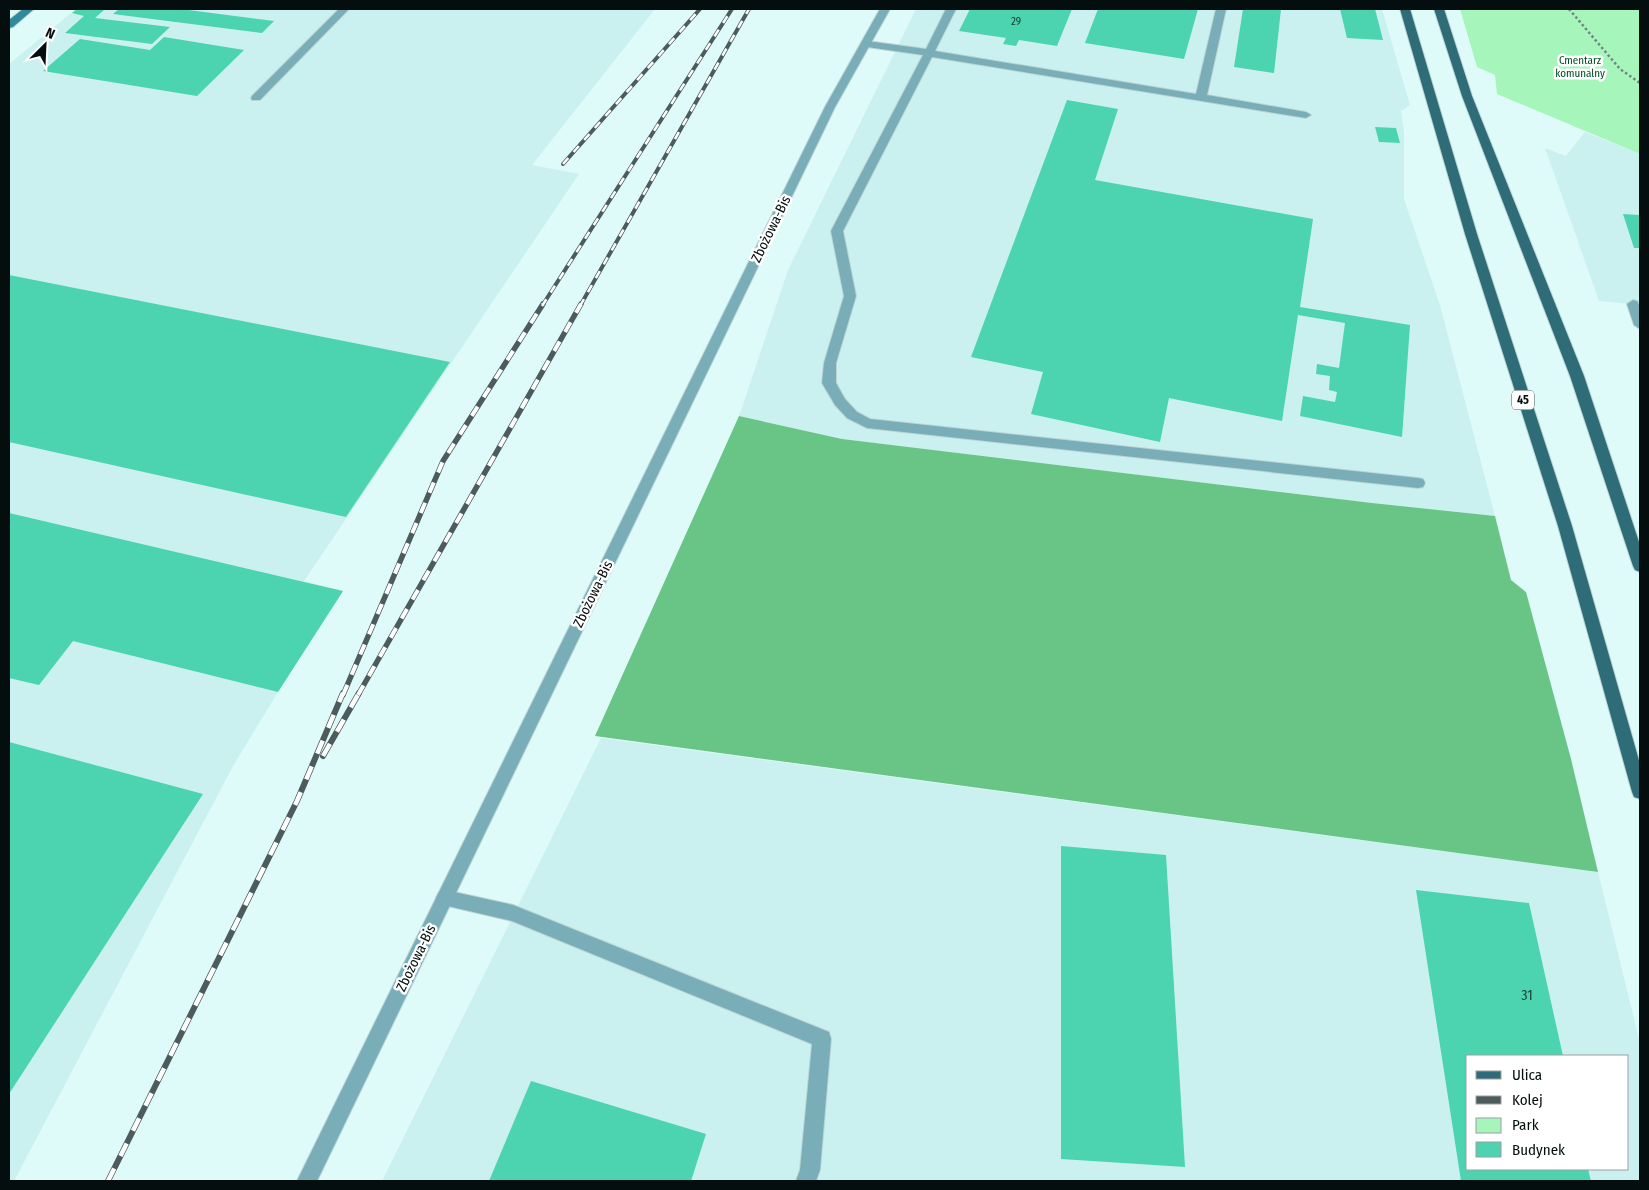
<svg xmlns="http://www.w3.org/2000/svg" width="1649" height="1190" font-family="'Fira Sans Condensed',sans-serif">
<rect width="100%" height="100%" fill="#defbfa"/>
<g fill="#caf1ef" fill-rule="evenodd">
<polygon points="76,9 655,9 532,165 579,174 304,581 343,591 278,692 233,766 14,1181 9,1181 9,64"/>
<polygon points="916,9 1382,9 1410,105 1401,111 1404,132 1404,199 1440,305 1495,516 1372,503 842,439 739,416 788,270"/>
<polygon points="1585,132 1640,154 1640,305 1599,301 1545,148 1566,156"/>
<path d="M601 738 1598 872 1640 1043V1181H382ZM1468 1056H1628V1169H1468Z"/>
</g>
<polygon fill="#a6f6bc" points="1460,9 1640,9 1640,154 1497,94 1495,75 1477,67"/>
<polygon fill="#69c586" points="739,416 842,439 1372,503 1495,516 1511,580 1526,592 1571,759 1598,872 595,736"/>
<g fill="#4cd3b0">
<polygon points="77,9 105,9 95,18 170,27 152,44 65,33 84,16 72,13"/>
<polygon points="119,9 181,9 274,21 262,33 113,14"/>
<polygon points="970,9 1072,9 1057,46 1019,40 1016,46 1003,44 1006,38 959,31"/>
<polygon points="1098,9 1198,9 1184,59 1085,43"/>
<polygon points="1243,9 1281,9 1274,73 1234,67"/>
<polygon points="1340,9 1375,9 1383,40 1347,38"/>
<polygon points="164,37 244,50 197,96 43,71 80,39 150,50"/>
<polygon points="1067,100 1118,109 1095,180 1313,219 1300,307 1410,325 1402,437 1300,416 1303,396 1335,402 1337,392 1329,390 1330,376 1316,374 1317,364 1339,368 1345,323 1298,315 1282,421 1169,398 1160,442 1031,414 1043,372 971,357"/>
<polygon points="1375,127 1396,128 1400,143 1379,142"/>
<polygon points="1623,214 1640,215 1640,248 1634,248"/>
<polygon points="9,275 450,362 346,517 9,442"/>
<polygon points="9,513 304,582 343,591 278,692 73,641 39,685 9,678"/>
<polygon points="9,742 203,794 9,1094"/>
<polygon points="1061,846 1166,855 1185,1167 1061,1159"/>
<polygon points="1416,890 1529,903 1563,1056 1468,1056 1468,1169 1588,1169 1591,1181 1461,1181"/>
<polygon points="531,1081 706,1134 691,1181 489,1181"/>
</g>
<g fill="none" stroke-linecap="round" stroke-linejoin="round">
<g stroke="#bbd5d4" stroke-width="2">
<g id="lane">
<polygon points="339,9 349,9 260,100 252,100 251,98 252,96"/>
<polygon points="946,9 956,9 935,51 1196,94 1216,9 1226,9 1207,95 1306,112 1311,115 1306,118 932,57 843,231 856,296 836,363 836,383 845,399 857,412 870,419 1418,478 1423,479 1425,483 1423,487 1418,488 867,428 847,418 835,405 822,383 824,363 844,296 831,231 923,55 867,47 862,44 867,41 926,49"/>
<polygon points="445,890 513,905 829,1032 831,1039 820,1170 816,1181 796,1181 800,1170 812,1044 512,921 439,904 436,898 439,892"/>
</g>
</g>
<g stroke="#bbd5d4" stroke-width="2">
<g id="street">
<polygon points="880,9 890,9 835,107 317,1181 297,1181 825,107"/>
<polygon points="1633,300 1637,301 1640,307 1640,329 1634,325 1627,304"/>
</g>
</g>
<g stroke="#bbd5d4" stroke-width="2">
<polygon id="secondary" points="23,9 34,9 13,27 9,28 9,20"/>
</g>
<g stroke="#bbd5d4" stroke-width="2">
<g id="primary">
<polygon points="1400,9 1410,9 1477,234 1572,526 1640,764 1640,799 1634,797 1632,792 1558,526 1465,234"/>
<polygon points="1434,9 1444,9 1472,96 1584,376 1640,545 1640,572 1635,570 1633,566 1570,376 1462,96"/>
</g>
</g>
<polyline stroke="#728585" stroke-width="2.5" stroke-dasharray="2.5 2.5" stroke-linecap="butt" points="1569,9 1620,69 1640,83"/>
<use href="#lane" fill="#79aeb9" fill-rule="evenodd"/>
<use href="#street" fill="#79aeb9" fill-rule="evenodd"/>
<use href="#secondary" fill="#2f8b9b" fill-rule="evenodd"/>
<use href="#primary" fill="#2e6c78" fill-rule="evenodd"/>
<g stroke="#4c5b5b" stroke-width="4">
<g id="rail-far2">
<polyline points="563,164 700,9"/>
<polyline points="542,306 732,9"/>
<polyline points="580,306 749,9"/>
</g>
</g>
<g stroke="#4c5b5b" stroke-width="5.5">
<g id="rail-far1">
<polyline points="343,695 443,461 543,304"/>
<polyline points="358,695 581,304"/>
</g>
</g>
<g stroke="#4c5b5b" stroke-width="6">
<g id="rail">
<polyline points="323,756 359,693"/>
<polyline points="108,1181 297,801 343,693"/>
</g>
</g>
<use href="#rail-far2" stroke="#fff" stroke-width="2.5" stroke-dasharray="8" stroke-linecap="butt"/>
<use href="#rail-far1" stroke="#fff" stroke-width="4" stroke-dasharray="11" stroke-linecap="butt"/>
<use href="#rail" stroke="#fff" stroke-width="4.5" stroke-dasharray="14" stroke-linecap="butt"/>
</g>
<g text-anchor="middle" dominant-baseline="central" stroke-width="5" stroke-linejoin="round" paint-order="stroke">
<g font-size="11" fill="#173f36">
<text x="1016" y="21">29</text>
</g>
<g font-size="11" fill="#004a22" stroke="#fff">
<text x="1580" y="60">Cmentarz<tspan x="1580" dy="13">komunalny</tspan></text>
</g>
<rect fill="#fff" stroke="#505656" stroke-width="1" x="1512" y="390.5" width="22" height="19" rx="4"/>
<g font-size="12" font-weight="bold" fill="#050e0e">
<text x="1523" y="400">45</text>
</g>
<g font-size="14" fill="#050e0e" stroke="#fff">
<text transform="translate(771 229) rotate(-64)">Zbożowa-Bis</text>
<text transform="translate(593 594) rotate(-64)">Zbożowa-Bis</text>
<text transform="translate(416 958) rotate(-64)">Zbożowa-Bis</text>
</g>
<g font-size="14" fill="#173f36">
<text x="1527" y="995">31</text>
</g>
</g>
<rect width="1649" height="1190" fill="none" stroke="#050e0e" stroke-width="20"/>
<rect x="1466" y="1055" width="162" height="115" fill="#ffffff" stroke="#9b9f9f"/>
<rect x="1476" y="1071" width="25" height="8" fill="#2e6c78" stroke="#9b9f9f"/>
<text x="1512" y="1080" font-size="15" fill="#050e0e">Ulica</text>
<rect x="1476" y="1096" width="25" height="8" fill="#4c5b5b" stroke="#9b9f9f"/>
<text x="1512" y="1105" font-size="15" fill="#050e0e">Kolej</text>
<rect x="1476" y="1118" width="25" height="15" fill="#a6f6bc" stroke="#9b9f9f"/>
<text x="1512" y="1130" font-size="15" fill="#050e0e">Park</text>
<rect x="1476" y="1142" width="25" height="15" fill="#4cd3b0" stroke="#9b9f9f"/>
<text x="1512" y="1155" font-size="15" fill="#050e0e">Budynek</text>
<g transform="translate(45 45) rotate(24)" stroke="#ffffff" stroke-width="4" paint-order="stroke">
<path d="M0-4L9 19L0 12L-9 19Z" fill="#050e0e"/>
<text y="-8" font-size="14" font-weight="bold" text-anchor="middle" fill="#050e0e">N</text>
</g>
</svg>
